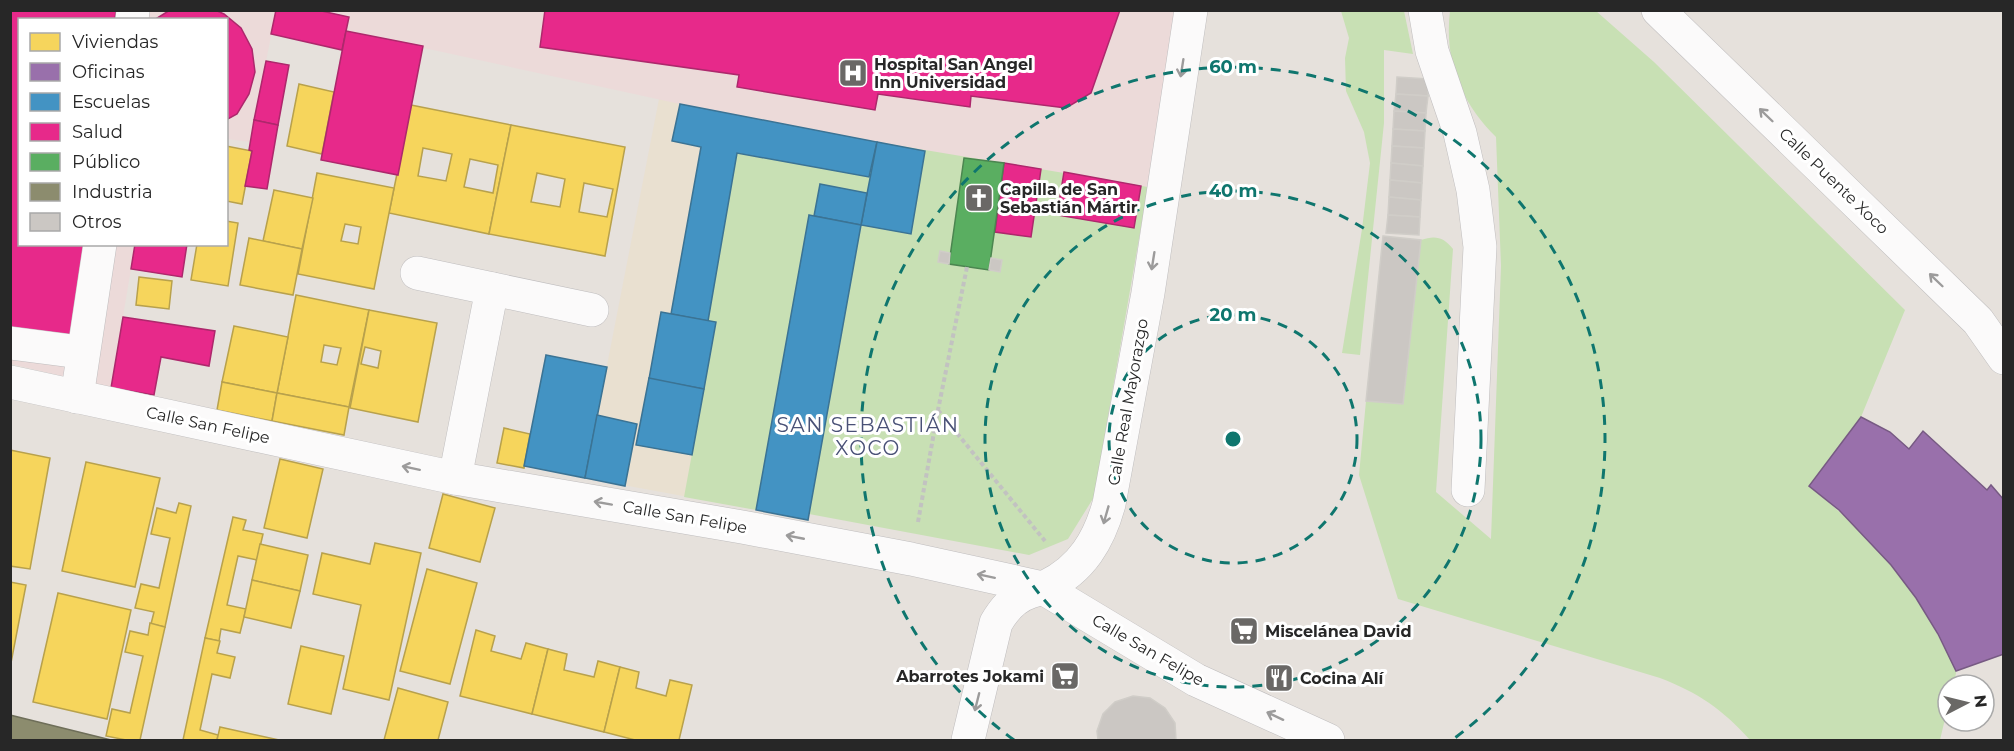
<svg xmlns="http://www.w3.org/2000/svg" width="2014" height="751" font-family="Montserrat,sans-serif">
<rect width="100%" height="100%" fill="#e6e1dc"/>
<polygon fill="#e9e0d0" points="659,99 877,142 808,519 585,478"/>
<g fill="#ecdad9">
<polygon points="11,11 276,11 250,142 227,139 226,20 20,20 20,244 135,245 111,388 11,364"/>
<polygon points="317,11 1175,11 1148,187 925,151 680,104 346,31 349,17"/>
</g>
<g fill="#c8e0b4">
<polygon points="1341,11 1404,11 1413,54 1384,50 1384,123 1360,355 1342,353 1362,229 1370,163 1364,132 1346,91 1345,58 1349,38"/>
<path d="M1450 11H1596L1654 62 1905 310 1861 417 1809 486C1864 530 1913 583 1944 647 1948 654 1956 664 1956 672 1956 675 1954 681 1953 685H1948V706L1940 740H1750C1722 709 1699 693 1660 678L1398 599 1359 475 1366 401 1403 404 1421 240C1435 235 1444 237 1453 249L1436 492 1491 539 1501 266 1496 137C1461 102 1444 61 1450 11Z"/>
<polygon points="877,142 1148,187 1094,497 1068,539 1029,555 809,514 866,193 820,184 814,216 809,216 756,510 684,497 716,323 708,321 737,153 869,177"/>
</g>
<g fill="#f6d55c" stroke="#b8a14c" stroke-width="1.5" fill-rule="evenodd">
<polygon points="299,84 334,92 322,154 287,146"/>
<path d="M411 105 511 125 489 234 389 213ZM423 148 452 154 446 181 418 176ZM470 159 498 165 493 193 464 187Z"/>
<path d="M511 125 625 147 605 256 489 234ZM537 173 565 179 560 207 531 202ZM584 183 613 189 607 217 579 212Z"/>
<polygon points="226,146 252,151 242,204 226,201"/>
<path d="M317 173 394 188 374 289 298 274ZM345 224 361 227 358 244 341 241Z"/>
<polygon points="274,190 313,198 302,249 263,241"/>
<polygon points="226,221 238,223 228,286 191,280 197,244 226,244"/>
<polygon points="249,238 302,249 293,295 240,285"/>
<polygon points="139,277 172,281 169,309 136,305"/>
<path d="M296 295 369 310 349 407 277 393ZM324 345 341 348 337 365 321 362Z"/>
<path d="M369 310 437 323 418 422 350 408ZM365 347 381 351 378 368 361 364Z"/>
<polygon points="234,326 288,337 277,393 222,382"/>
<polygon points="222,382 277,393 272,421 217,410"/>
<polygon points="277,393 349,407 344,435 272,421"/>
<polygon points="504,428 530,434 524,468 497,463"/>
<polygon points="10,450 50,458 30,569 10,566"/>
<polygon points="280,459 323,469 307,538 264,528"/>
<polygon points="86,462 160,478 135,587 62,571"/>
<polygon points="443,494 495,508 480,562 429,548"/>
<polygon points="179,503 191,506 165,627 151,624 154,612 135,608 141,584 159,588 170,538 151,534 157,508 176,513"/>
<polygon points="233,517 246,520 243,530 263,534 257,560 238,556 227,605 246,609 240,633 221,629 219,641 205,638"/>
<polygon points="375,543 421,553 389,700 343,689 361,605 313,594 322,553 370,564"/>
<polygon points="260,544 308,555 300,591 252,580"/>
<polygon points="427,569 477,583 450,684 400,671"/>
<polygon points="252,580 300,591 291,628 244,617"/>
<polygon points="10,582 26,585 10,668"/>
<polygon points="58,593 131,610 107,719 33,702"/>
<polygon points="150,623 165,627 140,740 126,740 106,736 112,709 130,713 143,656 125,652 130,631 148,635"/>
<polygon points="476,630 495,636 491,651 521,659 526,643 548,649 532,714 460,696"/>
<polygon points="205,638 220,641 217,653 235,657 230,678 212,674 200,730 218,735 217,740 183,740"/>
<polygon points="301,646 344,656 331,714 288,704"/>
<polygon points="548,649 567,654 564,670 594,677 598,661 620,667 604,732 532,714"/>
<polygon points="620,667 639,672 636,688 666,696 670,680 692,685 679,740 635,740 604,732"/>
<polygon points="398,688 448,702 438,740 384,740"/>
<polygon points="220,727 279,740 217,740"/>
</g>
<polygon fill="#9970ab" stroke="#775a83" stroke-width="1.5" points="1861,417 1890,432 1909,449 1923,431 1987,490 1991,485 2004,500 2004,654 1956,671 1938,634 1916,598 1891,565 1839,510 1809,486"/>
<g fill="#4393c3" stroke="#3b7394" stroke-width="1.5">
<polygon points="680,104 877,142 869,177 737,153 708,321 671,314 701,147 672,141"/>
<polygon points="877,142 925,151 911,234 861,225"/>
<polygon points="820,184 867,193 861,225 814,216"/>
<polygon points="809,215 861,225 808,520 756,510"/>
<polygon points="661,312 716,322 704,389 649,379"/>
<polygon points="546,355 607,367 585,478 524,466"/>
<polygon points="649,378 704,389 692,455 636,445"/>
<polygon points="597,415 637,424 625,486 585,478"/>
</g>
<g fill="#e7298a" stroke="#ad286c" stroke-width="1.5">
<polygon points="10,10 116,10 115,20 20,20 20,244 85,244 72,341 10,333"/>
<polygon points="170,10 215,10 224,14 241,28 252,49 255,72 249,94 237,114 226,120 226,20 154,20"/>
<polygon points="276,10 317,10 349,17 342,50 271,34"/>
<polygon points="545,10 1120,10 1091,93 1066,108 971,96 970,107 878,94 875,110 737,87 739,75 540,47"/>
<polygon points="346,31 423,46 398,175 321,160"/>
<polygon points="266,61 289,65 278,125 254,120"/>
<polygon points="254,120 278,125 267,189 245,186 252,151 249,150"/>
<polygon points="1004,163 1041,169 1031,237 995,232"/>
<polygon points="1064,172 1141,186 1134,228 1057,215"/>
<polygon points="135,244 187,244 182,277 131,269"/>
<polygon points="123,317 215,331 209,366 161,357 154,395 111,388"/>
</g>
<polygon fill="#5aae61" stroke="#4b8650" stroke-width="1.5" points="964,158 1004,163 989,270 949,264"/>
<polygon fill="#8c8c6e" stroke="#6e6e59" stroke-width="1.5" points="10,715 111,740 10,740"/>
<g fill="#cbc7c3" stroke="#d0cdc8" stroke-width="1.5">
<polygon points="1397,77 1428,79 1428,96 1396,94"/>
<polygon points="1396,94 1428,96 1426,113 1394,111"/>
<polygon points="1394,111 1426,113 1425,131 1393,129"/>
<polygon points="1393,129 1425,131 1424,148 1392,146"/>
<polygon points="1392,146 1424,148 1423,166 1391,163"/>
<polygon points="1391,163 1423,166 1422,183 1390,180"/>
<polygon points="1390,180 1422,183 1421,200 1389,197"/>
<polygon points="1389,197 1421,200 1420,217 1388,215"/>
<polygon points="1388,215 1420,217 1419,235 1386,233"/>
<polygon points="1383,236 1421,240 1403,404 1366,401"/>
<polygon points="940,251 950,253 949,264 938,262"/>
<polygon points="991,258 1002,260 1000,272 989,270"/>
<polygon points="1133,696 1150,698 1165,708 1175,723 1176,740 1098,740 1097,731 1103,714 1115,702"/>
</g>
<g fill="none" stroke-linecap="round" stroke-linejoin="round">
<g stroke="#bfbdbe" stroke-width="34">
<g id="minor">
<polyline points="1425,10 1432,51 1460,133 1473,190 1480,247 1468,490"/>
<polyline points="1658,10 1978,321 2004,358"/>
<polyline points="132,20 133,10"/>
<polyline points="417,273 592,310"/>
<polyline points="10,343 72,351"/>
<polyline points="10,382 455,478 742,527 911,559 1043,588 1196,680 1328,740"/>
<polyline points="77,397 100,244"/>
<polyline points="455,478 492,289"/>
<path d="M968 740 996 623C1004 609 1014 597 1030 592 1035 590 1041 589 1047 586 1082 569 1099 540 1109 504L1148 293 1191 10"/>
</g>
</g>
<g stroke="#c2c2c1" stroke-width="4" stroke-dasharray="4.5 3" stroke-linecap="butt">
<polyline points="938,410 1045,541"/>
<polyline points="918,522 938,410 967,267"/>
</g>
<use href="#minor" stroke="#fbfafa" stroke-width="33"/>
</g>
<defs><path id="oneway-shaft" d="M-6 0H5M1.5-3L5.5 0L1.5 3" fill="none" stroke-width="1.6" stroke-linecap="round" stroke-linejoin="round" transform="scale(1.5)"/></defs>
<g stroke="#9c9b9b">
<use href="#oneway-shaft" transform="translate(1182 68) rotate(99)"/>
<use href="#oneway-shaft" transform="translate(1766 115) rotate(-136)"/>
<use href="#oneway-shaft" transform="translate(1153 261) rotate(99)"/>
<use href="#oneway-shaft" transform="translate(1936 280) rotate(-136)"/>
<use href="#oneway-shaft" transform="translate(411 468) rotate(-168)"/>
<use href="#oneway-shaft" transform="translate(603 503) rotate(-170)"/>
<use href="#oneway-shaft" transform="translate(1106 515) rotate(106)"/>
<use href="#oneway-shaft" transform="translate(795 537) rotate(-169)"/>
<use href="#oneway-shaft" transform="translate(986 576) rotate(-168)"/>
<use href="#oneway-shaft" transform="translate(977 702) rotate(104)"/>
<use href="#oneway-shaft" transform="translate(1275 716) rotate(-155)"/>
</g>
<g fill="none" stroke="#0f766e" stroke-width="3" stroke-dasharray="10 8">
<circle cx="1233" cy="439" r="124"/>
<circle cx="1233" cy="439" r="248"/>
<path d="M1014 740A372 372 0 1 1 1452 740"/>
</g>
<defs>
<g id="hospital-square" transform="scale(1.5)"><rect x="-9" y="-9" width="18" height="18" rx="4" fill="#6a6866" stroke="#fff"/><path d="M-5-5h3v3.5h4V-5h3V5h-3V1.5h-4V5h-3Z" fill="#fff"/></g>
<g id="church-square" transform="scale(1.5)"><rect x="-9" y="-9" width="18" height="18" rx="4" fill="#6a6866" stroke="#fff"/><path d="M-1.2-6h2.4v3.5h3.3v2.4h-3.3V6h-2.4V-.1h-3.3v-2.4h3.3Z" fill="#fff"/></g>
<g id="supermarket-square" transform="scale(1.5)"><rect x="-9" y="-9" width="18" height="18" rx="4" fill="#6a6866" stroke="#fff"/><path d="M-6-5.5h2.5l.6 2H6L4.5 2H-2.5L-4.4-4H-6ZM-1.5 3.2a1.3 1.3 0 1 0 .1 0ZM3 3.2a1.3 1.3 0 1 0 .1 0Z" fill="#fff"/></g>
<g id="restaurant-square" transform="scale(1.5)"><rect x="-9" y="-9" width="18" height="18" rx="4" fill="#6a6866" stroke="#fff"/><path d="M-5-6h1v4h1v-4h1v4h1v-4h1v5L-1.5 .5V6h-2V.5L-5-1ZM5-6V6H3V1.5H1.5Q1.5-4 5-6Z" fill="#fff"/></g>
</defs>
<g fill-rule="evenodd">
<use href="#hospital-square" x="853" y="73"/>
<use href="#church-square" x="979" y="198"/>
<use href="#supermarket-square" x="1244" y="631"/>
<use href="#supermarket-square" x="1065" y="676"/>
<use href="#restaurant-square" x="1279" y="678"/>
</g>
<g text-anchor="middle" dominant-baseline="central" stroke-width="6" stroke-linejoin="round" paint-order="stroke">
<g font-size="16" font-weight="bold" fill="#272727" stroke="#fff" text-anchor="start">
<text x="874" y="64">Hospital San Angel<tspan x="874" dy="18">Inn Universidad</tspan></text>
<text x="1000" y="189">Capilla de San<tspan x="1000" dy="18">Sebastián Mártir</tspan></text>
<text x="1265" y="631">Miscelánea David</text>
<text x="1044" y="676" text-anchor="end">Abarrotes Jokami</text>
<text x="1300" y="678">Cocina Alí</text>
</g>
<g font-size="16" fill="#272727" stroke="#fff">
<text transform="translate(1834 181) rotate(44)">Calle Puente Xoco</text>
<text transform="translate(1128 402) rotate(-80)">Calle Real Mayorazgo</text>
<text transform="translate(208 425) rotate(12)">Calle San Felipe</text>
<text transform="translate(685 517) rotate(10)">Calle San Felipe</text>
<text transform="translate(1148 650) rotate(30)">Calle San Felipe</text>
</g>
<g font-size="20" letter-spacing="1.5" fill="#495176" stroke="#fff">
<text x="868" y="425">SAN SEBASTIÁN<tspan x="868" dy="23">XOCO</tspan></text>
</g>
</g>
<circle cx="1233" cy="439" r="9" fill="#0f766e" stroke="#fff" stroke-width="3"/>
<g font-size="18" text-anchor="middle" font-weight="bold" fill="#0f766e" stroke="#fff" stroke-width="6" stroke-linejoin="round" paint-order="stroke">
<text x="1233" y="73">60 m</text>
<text x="1233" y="197">40 m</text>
<text x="1233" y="321">20 m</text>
</g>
<rect width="2014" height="751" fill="none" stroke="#272727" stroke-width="24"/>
<rect x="18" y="18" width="210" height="228" fill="#ffffff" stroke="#a9a9a9" stroke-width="1.5"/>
<rect x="30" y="33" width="30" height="18" fill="#f6d55c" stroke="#a9a9a9" stroke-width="1.5"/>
<text x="72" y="48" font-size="18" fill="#272727">Viviendas</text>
<rect x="30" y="63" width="30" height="18" fill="#9970ab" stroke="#a9a9a9" stroke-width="1.5"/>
<text x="72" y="78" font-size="18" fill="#272727">Oficinas</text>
<rect x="30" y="93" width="30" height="18" fill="#4393c3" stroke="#a9a9a9" stroke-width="1.5"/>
<text x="72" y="108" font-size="18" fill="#272727">Escuelas</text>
<rect x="30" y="123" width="30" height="18" fill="#e7298a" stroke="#a9a9a9" stroke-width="1.5"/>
<text x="72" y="138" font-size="18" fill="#272727">Salud</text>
<rect x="30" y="153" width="30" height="18" fill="#5aae61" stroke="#a9a9a9" stroke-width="1.5"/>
<text x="72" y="168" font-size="18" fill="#272727">Público</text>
<rect x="30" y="183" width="30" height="18" fill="#8c8c6e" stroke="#a9a9a9" stroke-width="1.5"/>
<text x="72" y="198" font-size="18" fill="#272727">Industria</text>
<rect x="30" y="213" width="30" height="18" fill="#cbc7c3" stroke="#a9a9a9" stroke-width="1.5"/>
<text x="72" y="228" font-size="18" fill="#272727">Otros</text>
<g transform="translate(1966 703) rotate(83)"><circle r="28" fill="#ffffff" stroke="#a9a9a9" stroke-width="1.5"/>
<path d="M0-4.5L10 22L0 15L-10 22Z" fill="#6a6866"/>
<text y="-9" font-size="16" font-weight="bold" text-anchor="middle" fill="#272727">N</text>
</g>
</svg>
